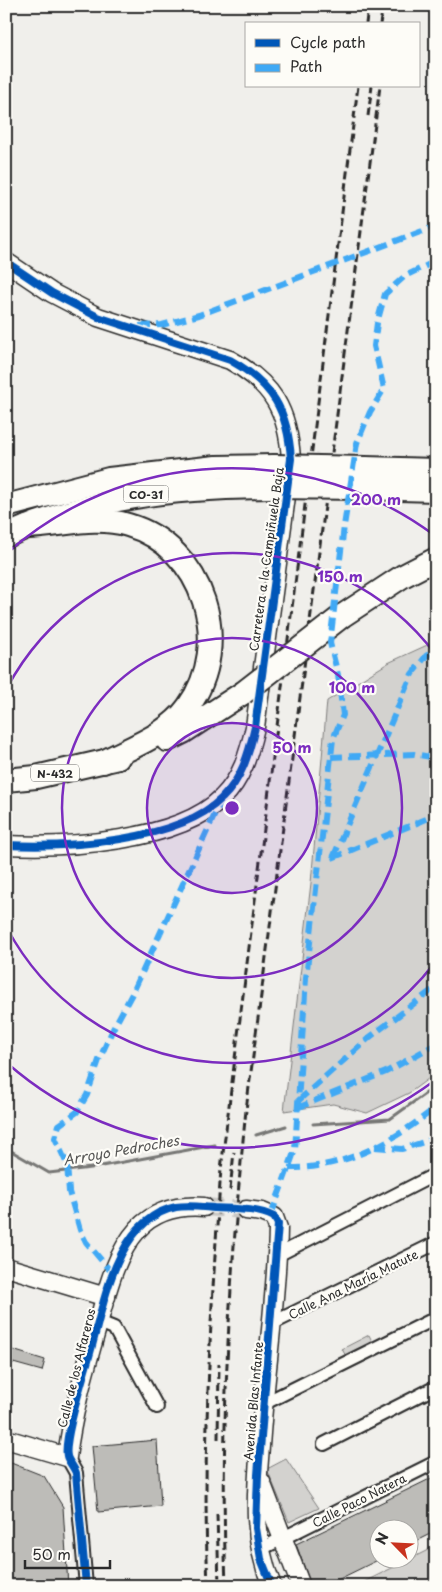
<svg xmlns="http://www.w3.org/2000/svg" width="442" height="1592" font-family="'Playpen Sans',sans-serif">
<rect width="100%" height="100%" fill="#f0efeb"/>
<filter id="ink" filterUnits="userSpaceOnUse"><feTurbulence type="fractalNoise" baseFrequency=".02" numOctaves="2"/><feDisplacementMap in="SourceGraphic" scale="10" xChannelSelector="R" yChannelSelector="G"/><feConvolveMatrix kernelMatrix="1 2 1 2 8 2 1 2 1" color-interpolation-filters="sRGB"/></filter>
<g filter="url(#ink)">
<g fill="#d3d2cf" stroke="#7f7e7d">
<polygon points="436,641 436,1073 409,1093 367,1113 333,1104 284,1111 311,883 327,701 388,663"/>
<polygon points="369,1335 374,1345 347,1358 342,1349"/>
<polygon points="286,1459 319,1508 289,1522 267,1469"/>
<polygon points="436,1546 436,1586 356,1586"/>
</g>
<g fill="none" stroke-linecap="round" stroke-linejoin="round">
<g stroke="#777775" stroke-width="3">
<polyline points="313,1124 390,1119 436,1086"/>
<polyline points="256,1135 286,1126"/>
<polyline points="6,1148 49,1173 91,1168 215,1145"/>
</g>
</g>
<g fill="#bdbcb8" stroke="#2b2b2b">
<polygon points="6,1348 45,1360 42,1371 6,1361"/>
<polygon points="157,1440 161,1506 98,1512 92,1446"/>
<polygon points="6,1461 44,1476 63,1507 68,1586 6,1586"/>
<polygon points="436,1476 436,1531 410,1544 410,1530 380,1530 380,1559 325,1586 311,1586 296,1544"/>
</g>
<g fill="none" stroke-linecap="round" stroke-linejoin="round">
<polyline stroke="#c9c8c5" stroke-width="18" stroke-dasharray="18 9" stroke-linecap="butt" points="204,1207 246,1210"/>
<g stroke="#2b2b2b" stroke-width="16">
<g id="street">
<polyline points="276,1256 436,1174"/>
<polyline points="99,1322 114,1328 157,1407"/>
<polyline points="271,1324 436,1243"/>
<polyline points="263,1404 436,1318"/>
<polyline points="324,1444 436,1387"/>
<polyline points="67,1457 76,1473 86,1586"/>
<polyline points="259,1550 436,1462"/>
</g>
</g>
<g stroke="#2b2b2b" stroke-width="21">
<g id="secondary">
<path d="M6 262 52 293 98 317 230 360C273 384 288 411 291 459L255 727C249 753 242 779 222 798 178 842 66 848 6 845"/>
<path d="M246 1210 262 1212 274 1217 278 1228C277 1296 266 1365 261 1433 257 1488 250 1533 272 1586"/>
<polyline points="6,1267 106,1297"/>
<path d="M6 1439 67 1457C72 1416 83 1377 94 1338 105 1301 112 1258 138 1229 156 1210 179 1205 204 1207"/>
<polyline points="261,1482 301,1586"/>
</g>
</g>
<g stroke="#2b2b2b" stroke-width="26">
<g id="highway">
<polyline points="365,468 436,470"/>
<polyline points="364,488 436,490"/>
<polyline points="6,506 109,479 216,467 274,466"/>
<path d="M27 527C62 526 94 515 128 525 204 547 234 644 188 707 169 734 131 747 103 762"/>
<path d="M6 536C93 496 176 488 270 487"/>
<polyline points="342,616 403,576 436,559"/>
<polyline points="167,740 183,732 243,693"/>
<polyline points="6,780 36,777 118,758"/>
</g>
</g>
<use href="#street" stroke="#fdfcf7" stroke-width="12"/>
<use href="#secondary" stroke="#fdfcf7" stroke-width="18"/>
<use href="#highway" stroke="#fdfcf7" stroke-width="22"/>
<g stroke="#2b2b2b" stroke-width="3" stroke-dasharray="8 4" stroke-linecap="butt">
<polyline points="366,24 368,6"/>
<polyline points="380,24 383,6"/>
<polyline points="368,116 372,86"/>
<polyline points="230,1190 234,1152"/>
<polyline points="218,1439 219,1364"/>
<polyline points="217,1514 219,1586"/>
<path d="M208 1586C202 1447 211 1308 221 1169L358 86"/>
<path d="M226 1586C220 1427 230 1268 246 1110L380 86"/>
</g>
<g stroke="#2b2b2b" stroke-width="26" stroke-linecap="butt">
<g id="highway-bridge">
<polyline points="274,466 365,468"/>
<polyline points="270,487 364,488"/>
<polyline points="243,693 342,616"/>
</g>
</g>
<use href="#highway-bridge" stroke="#fdfcf7" stroke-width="22"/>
<g stroke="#3fa9f5" stroke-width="6" stroke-dasharray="12 6" stroke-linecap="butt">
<polyline points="139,326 162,325 199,315 436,226"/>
<polyline points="331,757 414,754 436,758"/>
<polyline points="332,858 436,815"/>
<polyline points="333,858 412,674 426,656 436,649"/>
<polyline points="298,1101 370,1037 436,987"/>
<polyline points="297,1108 386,1072 436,1044"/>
<polyline points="375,1147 402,1149 436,1138"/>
<path d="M289 1168C344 1169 395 1141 436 1107"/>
<polyline points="271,1215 295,1150 306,978 333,739 343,715 338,675 330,643 344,526 357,443 370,412 384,389 374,346 377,323 385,294 405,276 436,261"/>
<polyline points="113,1274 86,1242 80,1230 69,1192 67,1164 55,1138 59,1125 77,1112 87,1095 99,1060 113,1029 134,990 221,801"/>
</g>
<g stroke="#fdfcf7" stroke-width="11">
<g id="cycleway">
<path d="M6 262 52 293 98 317 230 360C273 384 288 411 291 459L255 727C249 753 242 779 222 798 178 842 66 848 6 845"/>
<path d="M86 1586 76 1473C74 1467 68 1461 67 1456 63 1439 85 1372 90 1353 104 1304 116 1219 176 1207 189 1205 202 1207 214 1208 233 1209 257 1208 274 1217L278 1224 258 1475 256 1528 261 1559 272 1586"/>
</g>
</g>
<use href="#cycleway" stroke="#0057b8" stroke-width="8"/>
</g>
</g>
<circle cx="232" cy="808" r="85" fill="#7b2cbf" fill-opacity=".12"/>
<g fill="none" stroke="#7b2cbf" stroke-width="2.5">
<circle cx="232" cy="808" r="85"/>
<circle cx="232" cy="808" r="170"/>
<path d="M436 961A255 255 0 0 1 7 928M7 688A255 255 0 0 1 436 655"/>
<path d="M434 1081A340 340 0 0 1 7 1063M7 553A340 340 0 0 1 434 535"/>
</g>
<g text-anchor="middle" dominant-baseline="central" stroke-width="4.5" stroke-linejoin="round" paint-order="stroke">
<g fill="#fdfcf7" stroke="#6a6a68" stroke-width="1">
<rect x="123.5" y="485.5" width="45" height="17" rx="4"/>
<rect x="31" y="764.5" width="48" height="17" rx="4"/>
</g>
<g font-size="11" font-weight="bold" fill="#2b2b2b">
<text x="146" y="494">CO-31</text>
<text x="55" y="773">N-432</text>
</g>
<g font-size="12" fill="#2b2b2b" stroke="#fdfcf7">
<text transform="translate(266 559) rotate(-82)">Carretera a la Campiñuela Baja</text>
<text transform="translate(353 1284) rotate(-26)">Calle Ana María Matute</text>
<text transform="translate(76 1368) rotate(-76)">Calle de los Alfareros</text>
<text transform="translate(253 1401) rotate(-85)">Avenida Blas Infante</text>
<text transform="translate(359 1500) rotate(-27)">Calle Paco Natera</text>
</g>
<g font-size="14" font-style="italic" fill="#575756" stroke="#fdfcf7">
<text transform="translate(121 1150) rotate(-10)">Arroyo Pedroches</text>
</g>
</g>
<circle cx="232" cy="808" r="8" fill="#7b2cbf" stroke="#fdfcf7" stroke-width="2.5"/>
<g font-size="15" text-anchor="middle" font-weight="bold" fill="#7b2cbf" stroke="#fdfcf7" stroke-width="4.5" stroke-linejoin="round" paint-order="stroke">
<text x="376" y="505">200 m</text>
<text x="340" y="582">150 m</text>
<text x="352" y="693">100 m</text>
<text x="292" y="753">50 m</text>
</g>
<rect width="442" height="1592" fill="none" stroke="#fdfcf7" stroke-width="25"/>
<rect x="12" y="12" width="417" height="1567" fill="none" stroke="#2b2b2b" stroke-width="2" filter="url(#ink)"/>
<rect x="245" y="22" width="175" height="65" fill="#fdfcf7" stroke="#a9a8a5"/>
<rect x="255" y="39" width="25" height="8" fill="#0057b8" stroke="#a9a8a5"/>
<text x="290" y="48" font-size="15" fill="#2b2b2b">Cycle path</text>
<rect x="255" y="64" width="25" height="8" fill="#3fa9f5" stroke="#a9a8a5"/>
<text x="290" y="72" font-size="15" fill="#2b2b2b">Path</text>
<g transform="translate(394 1544) rotate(294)"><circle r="24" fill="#fdfcf7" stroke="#a9a8a5"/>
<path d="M0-4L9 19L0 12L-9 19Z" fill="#c8321e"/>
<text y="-8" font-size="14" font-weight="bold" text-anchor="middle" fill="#2b2b2b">N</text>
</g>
<path d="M25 1560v8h85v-8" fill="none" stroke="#2b2b2b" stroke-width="2.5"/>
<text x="32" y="1560" font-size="15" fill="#2b2b2b" stroke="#fdfcf7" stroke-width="4" paint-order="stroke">50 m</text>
</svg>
